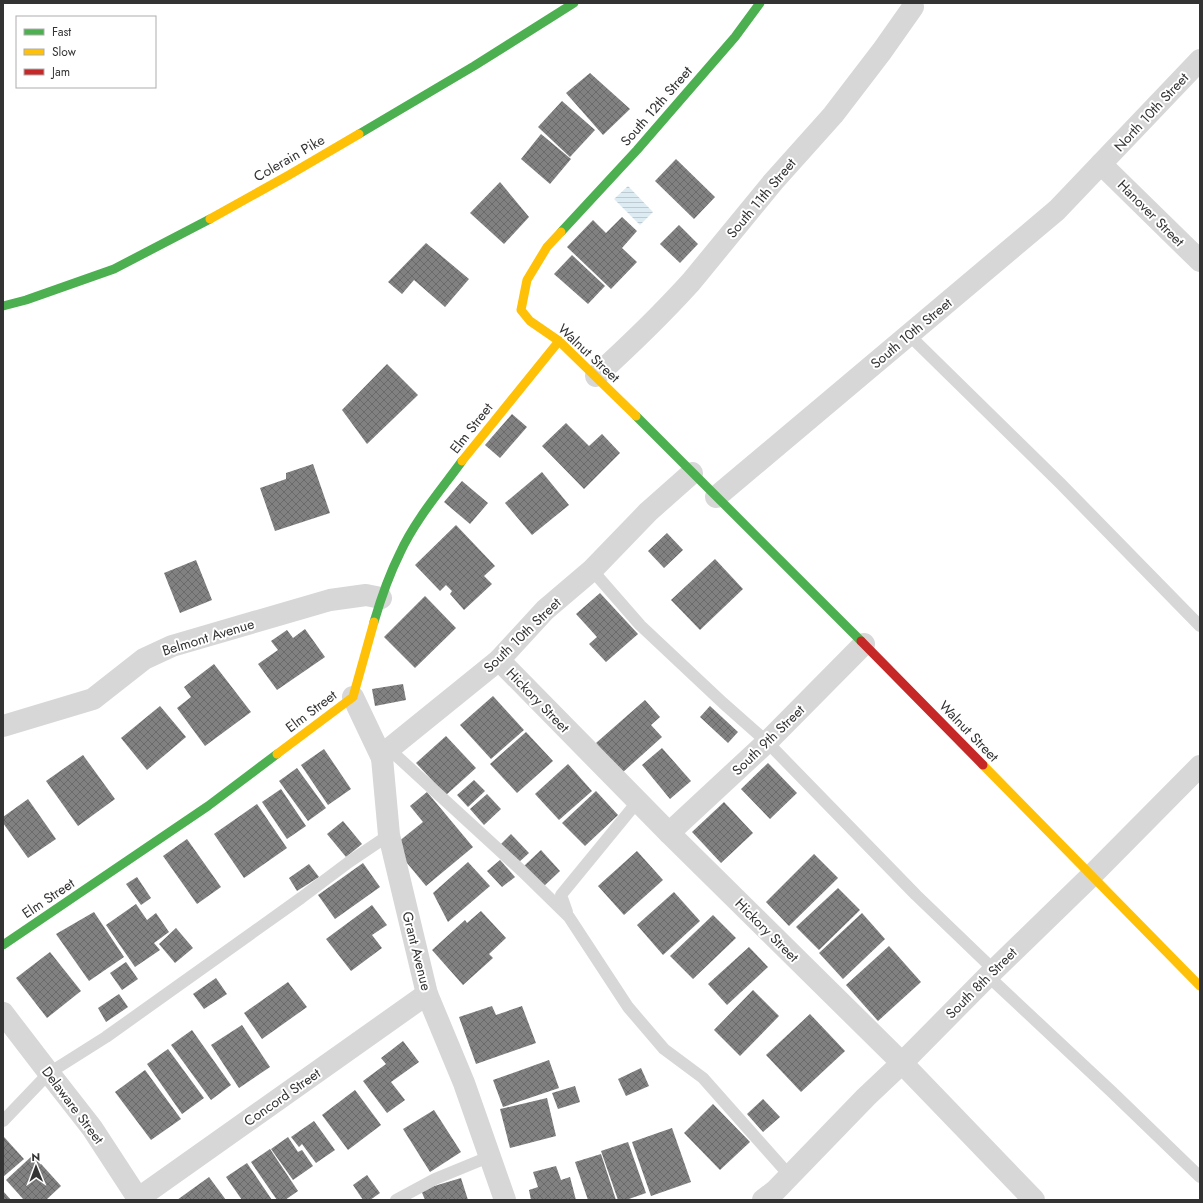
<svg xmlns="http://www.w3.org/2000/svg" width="1203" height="1203" font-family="Jost,sans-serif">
<defs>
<pattern id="water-rules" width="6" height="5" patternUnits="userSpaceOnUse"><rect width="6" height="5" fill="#ddebf3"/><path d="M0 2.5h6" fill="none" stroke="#becad1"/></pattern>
<pattern id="building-cross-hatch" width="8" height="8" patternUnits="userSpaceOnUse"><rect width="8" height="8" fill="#818181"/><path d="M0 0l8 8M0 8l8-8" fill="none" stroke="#6a6a6a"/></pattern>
</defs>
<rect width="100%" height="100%" fill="#fff"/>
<polygon fill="url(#water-rules)" points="628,186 653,212 640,225 614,199"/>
<g fill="url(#building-cross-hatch)">
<polygon points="590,73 630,109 603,135 566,93"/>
<polygon points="562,101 595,130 570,157 538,127"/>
<polygon points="541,134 571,159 550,184 521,159"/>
<polygon points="676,159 715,197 694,219 655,181"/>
<polygon points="500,182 529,217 504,244 470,213"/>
<polygon points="622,217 637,231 622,248 637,262 611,289 567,247 593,220 606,233"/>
<polygon points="679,225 698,244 680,263 660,244"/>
<polygon points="426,243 469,279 445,307 414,280 402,294 388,282"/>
<polygon points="572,255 605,286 588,304 554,274"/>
<polygon points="387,364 418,395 367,444 342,410"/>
<polygon points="512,414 527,427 500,458 485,445"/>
<polygon points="566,423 589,446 602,434 620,453 584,489 542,446"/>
<polygon points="313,464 330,513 275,531 260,488 286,479 286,473"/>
<polygon points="542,472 569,505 532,535 505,503"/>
<polygon points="462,481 488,503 470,524 444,502"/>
<polygon points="456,525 495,566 484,576 492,584 464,610 450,594 452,591 446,585 440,591 415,565"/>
<polygon points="667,533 683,550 664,568 648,551"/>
<polygon points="715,559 743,589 700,630 671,600"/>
<polygon points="196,560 212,600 180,613 164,573"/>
<polygon points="600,593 638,634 606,662 589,644 597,637 576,614"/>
<polygon points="425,596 456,628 415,668 384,637"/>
<polygon points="305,629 325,657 277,690 258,664 278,650 271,641 287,630 293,638"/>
<polygon points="214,664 251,712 205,746 177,708 191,697 184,687"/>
<polygon points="403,684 406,700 375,706 372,689"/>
<polygon points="493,696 524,730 491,759 460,725"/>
<polygon points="645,700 660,717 651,725 662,737 622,773 596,743"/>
<polygon points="160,706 186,737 147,770 121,738"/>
<polygon points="710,706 738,732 728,743 700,717"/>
<polygon points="526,732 553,761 517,793 490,764"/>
<polygon points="446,736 476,768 446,795 416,763"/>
<polygon points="662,748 691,781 670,799 642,765"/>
<polygon points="324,749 351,789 328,805 301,765"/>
<polygon points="83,755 115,799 78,826 46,781"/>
<polygon points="768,763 797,793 770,819 741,789"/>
<polygon points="568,764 592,791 559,820 535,794"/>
<polygon points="297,768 326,808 308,821 279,781"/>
<polygon points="474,780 485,791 468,807 457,795"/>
<polygon points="281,789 306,826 287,839 262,802"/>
<polygon points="596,791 618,815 585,846 562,823"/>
<polygon points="427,792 473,847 426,886 393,846 423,822 410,806"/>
<polygon points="487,794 501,809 484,825 470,809"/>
<polygon points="28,799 56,839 28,858 3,823 3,817"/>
<polygon points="724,802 753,833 721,863 692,832"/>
<polygon points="257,804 287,848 244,878 214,834"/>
<polygon points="343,821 362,844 346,857 327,834"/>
<polygon points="511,834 529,853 518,863 501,844"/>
<polygon points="187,839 221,887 197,904 163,856"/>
<polygon points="541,850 560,871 543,887 524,866"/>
<polygon points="637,851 663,880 624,915 598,886"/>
<polygon points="814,854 838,878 789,926 766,902"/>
<polygon points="500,860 515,877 502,887 487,871"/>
<polygon points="468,862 490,886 448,922 433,893"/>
<polygon points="363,863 380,887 335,919 318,895"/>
<polygon points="309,864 319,877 297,891 289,878"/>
<polygon points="137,877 151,898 141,905 126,884"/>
<polygon points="838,888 860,910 819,950 796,927"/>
<polygon points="674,892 700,921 663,955 637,925"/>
<polygon points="136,904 147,920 156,913 169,932 154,943 160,950 135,967 106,925"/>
<polygon points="372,905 387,925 372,935 382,948 351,971 326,939"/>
<polygon points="481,911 506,938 489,954 493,958 463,985 432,950 465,920 467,923"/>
<polygon points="94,912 124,957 89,981 56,934"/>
<polygon points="862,913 885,939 843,979 819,953"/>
<polygon points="713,915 736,938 693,979 670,956"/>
<polygon points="176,928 193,948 175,963 159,944"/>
<polygon points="889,946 921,982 878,1021 846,985"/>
<polygon points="749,947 768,967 727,1005 708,984"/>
<polygon points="50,952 81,991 47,1018 16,978"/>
<polygon points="126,962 138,979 122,990 110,973"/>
<polygon points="216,978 227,994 204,1009 193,994"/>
<polygon points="288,982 307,1007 262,1039 244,1013"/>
<polygon points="753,990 779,1016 740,1056 714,1030"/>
<polygon points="119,994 128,1007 106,1022 98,1008"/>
<polygon points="492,1006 496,1015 522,1006 536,1043 476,1064 459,1017"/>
<polygon points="810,1014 845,1051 801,1092 766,1055"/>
<polygon points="242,1025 270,1067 239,1088 211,1045"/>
<polygon points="192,1030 231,1085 211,1100 171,1045"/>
<polygon points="403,1041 419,1062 391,1082 405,1100 387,1113 363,1081 386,1064 381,1058"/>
<polygon points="168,1049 204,1098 182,1114 147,1064"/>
<polygon points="549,1060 559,1088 503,1107 493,1080"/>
<polygon points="641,1068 649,1086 626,1096 618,1079"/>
<polygon points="145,1070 181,1119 151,1140 115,1092"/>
<polygon points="575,1086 580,1102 558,1109 552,1093"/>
<polygon points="355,1090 381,1125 348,1150 322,1115"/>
<polygon points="547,1098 556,1136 510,1148 500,1109"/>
<polygon points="763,1099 780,1117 763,1132 747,1114"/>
<polygon points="713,1104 750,1142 720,1170 684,1133"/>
<polygon points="434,1110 461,1152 430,1172 403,1129"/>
<polygon points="314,1121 335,1150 316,1163 302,1144 299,1147 291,1137"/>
<polygon points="672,1128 691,1182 651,1196 632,1142"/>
<polygon points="4,1137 24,1159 3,1177 3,1138"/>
<polygon points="288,1137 298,1152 302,1150 313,1166 293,1180 271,1149"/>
<polygon points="628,1142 646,1193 626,1200 618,1200 601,1151"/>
<polygon points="270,1149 298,1191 285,1200 277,1200 251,1162"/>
<polygon points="601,1154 616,1200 588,1200 575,1162"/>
<polygon points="33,1155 61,1186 46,1200 24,1200 6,1180"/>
<polygon points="247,1163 272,1200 242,1200 226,1177"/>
<polygon points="556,1166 561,1180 570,1177 576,1200 531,1200 529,1190 538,1187 533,1172"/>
<polygon points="367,1175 380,1193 370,1200 363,1200 353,1185"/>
<polygon points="209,1177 226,1200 177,1200"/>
<polygon points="461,1178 468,1200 425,1200 421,1190"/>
<polygon points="3,1191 11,1200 3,1200"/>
</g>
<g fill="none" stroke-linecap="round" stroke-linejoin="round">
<g stroke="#d7d7d7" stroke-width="12">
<polyline points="909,335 1060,483 1200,626"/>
<polyline points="592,570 640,625 723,703 767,742 916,895 994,970"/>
<polyline points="389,749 522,871 569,917 628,1007 664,1049 703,1078 790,1176"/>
<polyline points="567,912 561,895 638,801"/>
<polyline points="988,976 1112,1092 1200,1177"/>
<polyline points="3,1121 49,1073 106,1037 301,898 349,862 389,835"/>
<polyline points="396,1200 435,1179 491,1156"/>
</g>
<g stroke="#d7d7d7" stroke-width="22">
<polyline points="1101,164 1200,261"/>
<path d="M596 376C629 346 661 315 691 282L773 182 833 115 882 51 913 7"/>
<polyline points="716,497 1057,210 1200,60"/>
<polyline points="499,660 669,833 902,1063 1034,1200"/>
<polyline points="353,697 382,758 389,835 427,994 464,1083 505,1200"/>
<polyline points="3,726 93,699 144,659 172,646 330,600 366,595 381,598"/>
<polyline points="382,758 389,749 499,660 545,610 592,570 648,512 692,473"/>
<polyline points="669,833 767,742 864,644"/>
<polyline points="3,1013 49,1073 92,1128 139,1200"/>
<polyline points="136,1200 427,994"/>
<polyline points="763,1200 776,1190 866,1097 902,1063 988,976 1091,876 1200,766"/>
</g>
<g stroke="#4caf50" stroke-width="9">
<polyline points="359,134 474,66 574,3"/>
<polyline points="561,232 637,150 735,37 760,3"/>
<polyline points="3,306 26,300 114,269 210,219"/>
<polyline points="636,416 861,641"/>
<path d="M374 622C381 598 389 575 400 553 415 520 441 490 462 461"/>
<polyline points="3,945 208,806 277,754"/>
</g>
<g stroke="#ffc107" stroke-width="9">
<polyline points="210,219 289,175 359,134"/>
<polyline points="561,232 547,247 527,280 521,310 530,321 559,341 636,416"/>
<polyline points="462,461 559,341"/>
<polyline points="277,754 353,697 374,622"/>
<polyline points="983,765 1200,986"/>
</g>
<polyline stroke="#c62828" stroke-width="9" points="861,641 983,765"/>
</g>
<g text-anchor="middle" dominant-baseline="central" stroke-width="4" stroke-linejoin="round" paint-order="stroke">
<g font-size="14" fill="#333" stroke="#fff">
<text transform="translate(656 106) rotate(-49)">South 12th Street</text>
<text transform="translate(1151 112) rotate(-47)">North 10th Street</text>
<text transform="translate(289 158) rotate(-30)">Colerain Pike</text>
<text transform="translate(761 198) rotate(-50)">South 11th Street</text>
<text transform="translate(1151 213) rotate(45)">Hanover Street</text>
<text transform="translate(911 333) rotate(-40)">South 10th Street</text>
<text transform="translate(589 353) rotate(43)">Walnut Street</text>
<text transform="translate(471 428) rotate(-52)">Elm Street</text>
<text transform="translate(522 635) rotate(-44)">South 10th Street</text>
<text transform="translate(208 637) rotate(-17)">Belmont Avenue</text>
<text transform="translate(538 700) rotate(46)">Hickory Street</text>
<text transform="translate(311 711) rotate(-37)">Elm Street</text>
<text transform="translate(969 731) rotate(46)">Walnut Street</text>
<text transform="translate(768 740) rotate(-44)">South 9th Street</text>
<text transform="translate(48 898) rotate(-34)">Elm Street</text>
<text transform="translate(767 930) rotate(45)">Hickory Street</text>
<text transform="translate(417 951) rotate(76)">Grant Avenue</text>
<text transform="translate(981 983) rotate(-45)">South 8th Street</text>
<text transform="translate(282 1097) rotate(-35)">Concord Street</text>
<text transform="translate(73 1105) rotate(53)">Delaware Street</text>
</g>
</g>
<rect width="1203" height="1203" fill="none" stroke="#333333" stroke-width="8"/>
<rect x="16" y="16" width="140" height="72" fill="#ffffff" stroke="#adadad"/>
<rect x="24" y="29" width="20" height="6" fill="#4caf50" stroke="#adadad"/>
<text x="52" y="36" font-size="12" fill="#333333">Fast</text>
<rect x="24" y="49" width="20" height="6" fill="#ffc107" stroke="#adadad"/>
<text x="52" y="56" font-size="12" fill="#333333">Slow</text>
<rect x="24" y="69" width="20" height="6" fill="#c62828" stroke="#adadad"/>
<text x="52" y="76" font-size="12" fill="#333333">Jam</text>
<g transform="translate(36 1167) rotate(359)" stroke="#ffffff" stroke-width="3" paint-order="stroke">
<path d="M0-3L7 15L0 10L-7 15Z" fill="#333333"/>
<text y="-6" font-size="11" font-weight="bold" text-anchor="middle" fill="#333333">N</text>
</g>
</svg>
